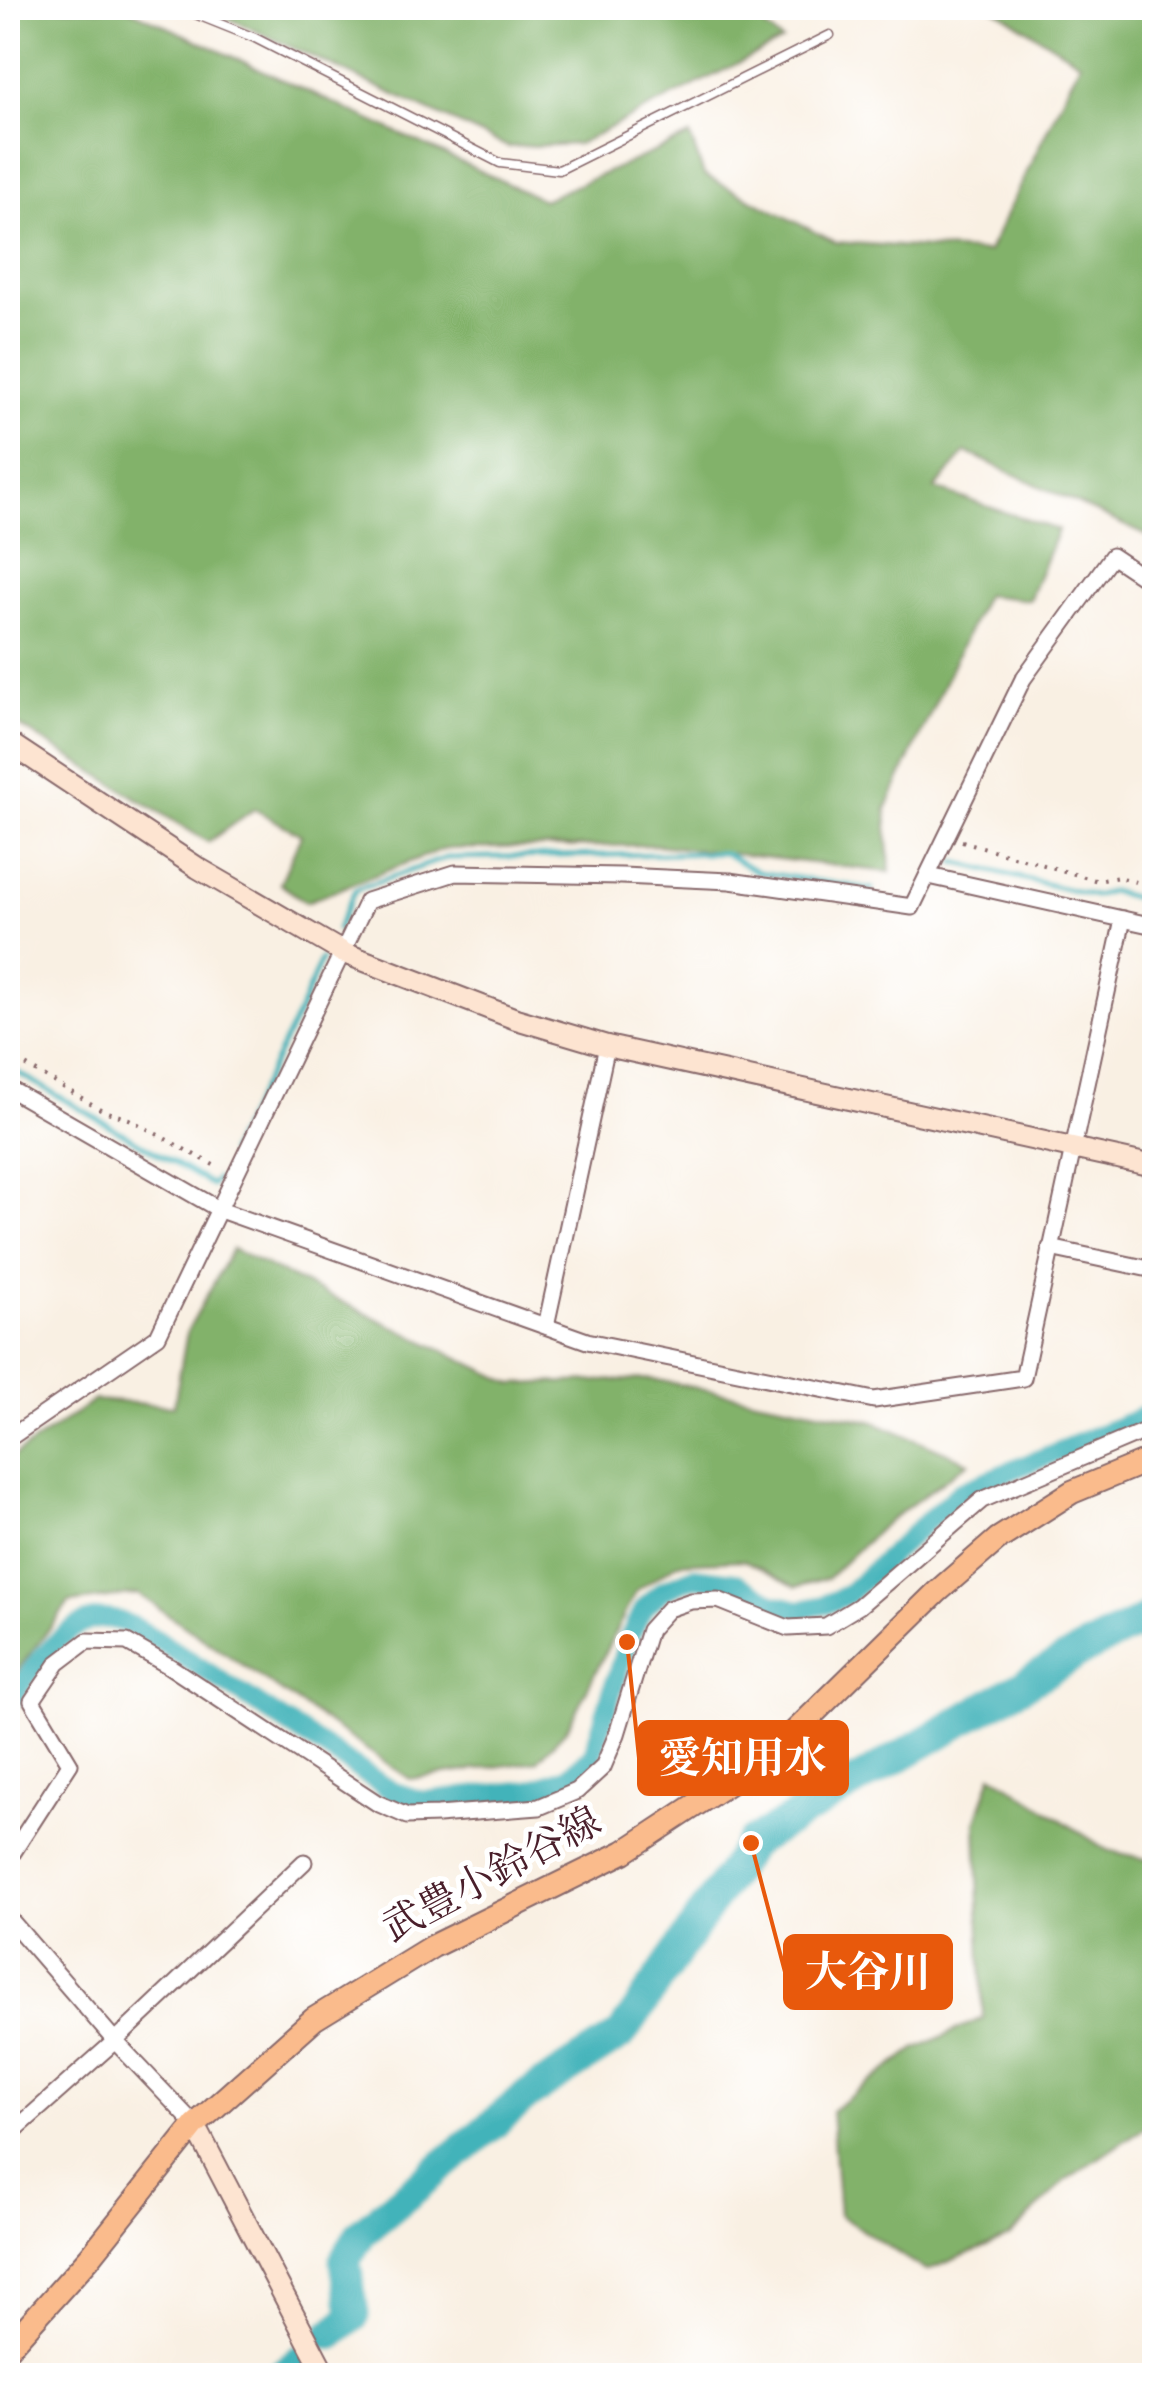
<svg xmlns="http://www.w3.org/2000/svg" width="1162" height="2383" font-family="'Old Standard TT','Noto Serif JP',serif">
<rect width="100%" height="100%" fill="#fff"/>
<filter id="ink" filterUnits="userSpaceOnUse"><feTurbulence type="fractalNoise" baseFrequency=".01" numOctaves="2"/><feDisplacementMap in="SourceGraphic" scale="20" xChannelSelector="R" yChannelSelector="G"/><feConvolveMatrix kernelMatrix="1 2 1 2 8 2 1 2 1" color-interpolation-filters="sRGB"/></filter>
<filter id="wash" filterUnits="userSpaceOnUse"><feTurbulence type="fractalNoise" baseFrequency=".0048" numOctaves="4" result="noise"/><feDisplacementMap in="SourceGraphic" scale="40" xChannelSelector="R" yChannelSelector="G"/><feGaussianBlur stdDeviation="2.25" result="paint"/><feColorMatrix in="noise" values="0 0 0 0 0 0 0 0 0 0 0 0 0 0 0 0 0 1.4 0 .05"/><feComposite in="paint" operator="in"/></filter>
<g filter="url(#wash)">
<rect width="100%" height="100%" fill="#f9f0e3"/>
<g fill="#82b26b" stroke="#66684b" stroke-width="2.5">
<polygon points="8,8 127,8 543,200 690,136 704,175 835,242 988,252 1080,62 993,8 1154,8 1154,539 966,452 935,489 1058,530 1029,600 985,595 886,809 890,872 656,845 443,849 306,902 280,884 301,835 254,809 208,842 8,719"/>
<polygon points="206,8 742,8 782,41 578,144 508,147"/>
<polygon points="232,1249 513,1384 652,1379 875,1422 969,1462 881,1527 828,1578 796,1587 744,1560 678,1563 636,1591 567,1729 537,1761 410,1779 138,1594 69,1603 8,1683 8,1460 95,1400 174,1406 187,1332"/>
<polygon points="992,1774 1107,1850 1154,1861 1154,2121 1066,2180 1009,2237 926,2271 839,2215 831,2111 915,2049 983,2018 976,1823"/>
</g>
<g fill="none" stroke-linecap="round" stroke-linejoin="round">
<g stroke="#43b3ba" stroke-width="5">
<polyline points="955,862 1095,896 1110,891 1154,903"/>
<polyline points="337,929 355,890 446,858 724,853 758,872 872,889"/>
<polyline points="8,1067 212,1185 216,1179"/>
<polyline points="229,1152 299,1012 321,959"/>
</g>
<path stroke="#43b3ba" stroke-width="20" d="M8 1704C30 1673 64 1615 109 1619 128 1621 144 1633 161 1642L392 1791 423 1801 530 1790 568 1777 593 1754 627 1642 643 1609 663 1590 694 1577 735 1582 773 1604 800 1610 824 1605 847 1595 959 1492 1154 1412"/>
<g stroke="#43b3ba" stroke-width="32">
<polyline points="332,2334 354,2316 345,2260 361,2233 529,2094 621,2035 751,1843 1078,1653 1154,1615"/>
<polyline points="280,2376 299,2361"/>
</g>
</g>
</g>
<g filter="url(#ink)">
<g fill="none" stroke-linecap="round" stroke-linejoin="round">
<g stroke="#87686b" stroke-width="11">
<polyline id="lane" points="180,8 255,38 500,163 559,170 830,35"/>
</g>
<g stroke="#87686b" stroke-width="19">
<g id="street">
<polyline points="929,876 1154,926"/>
<polyline points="8,1088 220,1210 587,1341 874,1400 1023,1378 1123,919"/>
<polyline points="1050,1248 1154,1270"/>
<polyline points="546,1326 607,1046"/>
<polyline points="8,1439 158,1336 367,901 455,873 622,876 730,881 912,907 1023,679 1112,556 1154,584"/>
<polyline points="8,1860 70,1764 32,1701 58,1663 87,1641 127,1642 169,1666 377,1803 407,1816 438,1815 539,1807 577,1791 603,1767 617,1734 649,1630 668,1609 691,1601 718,1600 788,1628 826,1626 859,1606 982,1500 1154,1427"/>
<polyline points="8,1917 115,2041 195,2125"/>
<polyline points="8,2136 115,2041 304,1862"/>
</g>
</g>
<g stroke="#87686b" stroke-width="24">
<g id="secondary">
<polyline points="8,742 198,868 344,953 516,1019 607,1046 1154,1166"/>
<polyline points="195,2125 326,2376"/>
</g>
</g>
<g stroke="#87686b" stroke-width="26">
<polyline id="primary" points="8,2348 89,2258 195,2125 314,2019 433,1946 624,1852 770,1756 937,1592 998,1539 1072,1492 1154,1458"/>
</g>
<g stroke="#87686b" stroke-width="4" stroke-dasharray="2.5 8" stroke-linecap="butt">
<polyline points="962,841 1098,881 1119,877 1154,887"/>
<polyline points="8,1055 104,1111 129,1119 219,1168"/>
</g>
<use href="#lane" stroke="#fff" stroke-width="8"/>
<use href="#street" stroke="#fff" stroke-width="15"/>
<use href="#secondary" stroke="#fde4d1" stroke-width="20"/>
<use href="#primary" stroke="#fabb8c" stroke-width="22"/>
</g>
</g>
<g text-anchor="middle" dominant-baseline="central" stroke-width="10" stroke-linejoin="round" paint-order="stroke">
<g font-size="40" fill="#4a1f2b" stroke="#fff">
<text transform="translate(493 1877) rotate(-28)">武豊小鈴谷線</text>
</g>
</g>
<path fill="none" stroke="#e8590c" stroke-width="4" d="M627 1642L639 1758M751 1843L785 1972"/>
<g fill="#e8590c" stroke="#fff" stroke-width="4">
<circle cx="627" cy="1642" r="10"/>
<circle cx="751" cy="1843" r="10"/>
</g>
<g fill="#e8590c" stroke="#e8590c" stroke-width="4">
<rect x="639" y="1722" width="208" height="72" rx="10"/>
<rect x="785" y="1936" width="166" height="72" rx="10"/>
</g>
<g font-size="42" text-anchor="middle" font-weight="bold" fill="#fff">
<text x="743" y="1772">愛知用水</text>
<text x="868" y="1986">大谷川</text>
</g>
<rect width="1162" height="2383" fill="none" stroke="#fff" stroke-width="40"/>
</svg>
